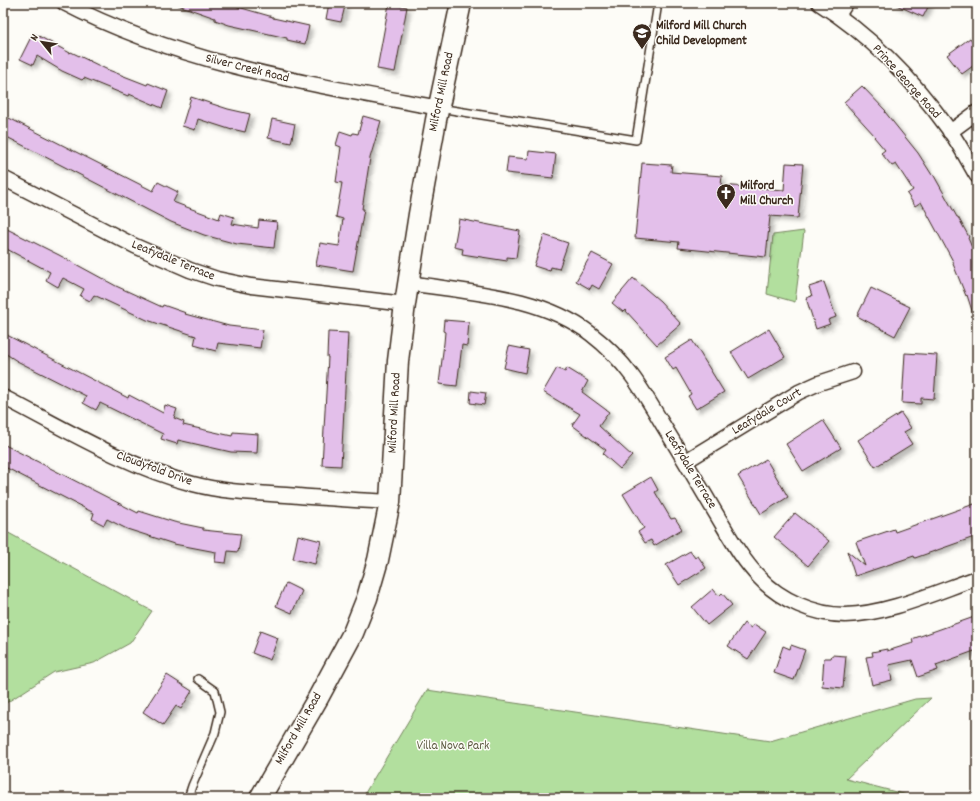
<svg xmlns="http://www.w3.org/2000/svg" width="980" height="801" font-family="Dekko,sans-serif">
<defs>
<filter id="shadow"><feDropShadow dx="3.5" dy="3.5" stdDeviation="2" flood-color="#0004"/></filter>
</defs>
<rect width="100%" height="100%" fill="#fdfcf7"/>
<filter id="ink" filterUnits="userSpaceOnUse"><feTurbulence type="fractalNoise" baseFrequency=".025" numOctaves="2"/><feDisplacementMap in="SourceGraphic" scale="8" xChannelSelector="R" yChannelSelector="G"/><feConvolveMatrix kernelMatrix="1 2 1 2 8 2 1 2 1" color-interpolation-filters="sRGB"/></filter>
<g filter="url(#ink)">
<g fill="#b2df9e" stroke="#76845e">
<polygon points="804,231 795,302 767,294 773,235"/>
<polygon points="3,530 152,611 130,643 94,663 54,672 3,705"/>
<polygon points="427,690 770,741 915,699 931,698 846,779 919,798 362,798"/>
</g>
<g fill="#e3bfea" stroke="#3b2a1e" filter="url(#shadow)">
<polygon points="178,3 224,3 273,17 273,18 309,26 305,44 287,40 287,38 229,25 215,20 215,18 178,5"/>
<polygon points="329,3 345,6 341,22 326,19"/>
<polygon points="892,3 930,3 923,17"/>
<polygon points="389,4 407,7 395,72 377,69"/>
<polygon points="33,33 70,53 71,52 106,69 147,85 148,83 168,91 162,108 129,94 128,96 84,78 82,80 62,71 37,56 33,65 20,59"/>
<polygon points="970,38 977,47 977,63 962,74 947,55"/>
<polygon points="862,86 886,111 885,112 918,153 932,175 933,174 957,217 958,217 969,237 968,238 977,260 977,316 974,317 967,295 966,296 953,264 954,263 921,202 915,206 907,194 913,190 896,164 892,166 881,153 885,150 874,137 875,136 844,102"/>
<polygon points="191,97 228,109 250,114 245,132 232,129 232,130 198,119 195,130 182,126"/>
<polygon points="3,115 153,191 158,182 178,192 173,202 219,219 221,213 234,217 232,224 258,228 259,220 277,222 274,248 237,244 204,235 171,222 3,135"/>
<polygon points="363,116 381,121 370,158 362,209 364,209 353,271 316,265 320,243 339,246 343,219 336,217 342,183 336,182 341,147 336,145 340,131 352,135 353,133 358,134"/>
<polygon points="272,119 295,124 291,143 268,138"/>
<polygon points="529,151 556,154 553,178 506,173 508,157 528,159"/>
<polygon points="642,163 672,165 671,172 722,176 721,185 784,190 786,163 803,164 798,218 770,216 766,257 678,248 679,242 635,238"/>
<polygon points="459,219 520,231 516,258 507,257 507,261 462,254 463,249 454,247"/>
<polygon points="3,227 59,255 116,286 162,307 163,305 186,313 185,314 229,326 263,330 260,348 218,343 216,351 194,345 196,336 147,320 94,295 90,301 80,296 84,289 63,278 58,287 46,280 50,272 3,247"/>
<polygon points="544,235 568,243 559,269 551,267 550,271 534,266"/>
<polygon points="592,253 613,264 599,289 592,285 590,289 576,281"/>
<polygon points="633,278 660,301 681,324 657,345 625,310 623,312 612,303"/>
<polygon points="824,282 836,317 828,320 830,324 816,329 806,298 812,296 809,287"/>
<polygon points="871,288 910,307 895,336 857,316"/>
<polygon points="444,320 469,322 467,346 462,345 457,386 439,384 444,343 445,332 443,331"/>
<polygon points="769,329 785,357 748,379 731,352"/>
<polygon points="328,332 348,333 341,466 322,465 328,357 327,357"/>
<polygon points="3,333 128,398 129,395 163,413 165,405 177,409 174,418 184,422 183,425 232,436 233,432 258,434 257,453 231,452 178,440 177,444 161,439 163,434 100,403 96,410 83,403 86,396 17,361 3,352"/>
<polygon points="692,340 724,392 696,409 688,396 691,394 676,368 673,370 665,357"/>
<polygon points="509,346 529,350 525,373 504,368"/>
<polygon points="905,353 937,355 934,399 921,398 921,404 902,403"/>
<polygon points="557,368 565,372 567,368 588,381 582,392 609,412 599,426 632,456 620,469 603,454 606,450 572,425 580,414 543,392"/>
<polygon points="471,391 486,393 484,405 470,403"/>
<polygon points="901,413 911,428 904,432 912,444 875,467 858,440"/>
<polygon points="823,420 841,448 803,471 786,444"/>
<polygon points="3,444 138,513 139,511 174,522 203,528 203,530 241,534 238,552 228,551 226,563 215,562 216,552 174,544 127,529 107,519 104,525 92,519 94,513 3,466"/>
<polygon points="766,459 788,497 761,514 738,476"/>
<polygon points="651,477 658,490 655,492 671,519 675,518 682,529 654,546 651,540 645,543 638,532 644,528 623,494"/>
<polygon points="977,503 977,536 915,558 914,556 855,576 847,551 865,566 856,542 894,529 895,532"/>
<polygon points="795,513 829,541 808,566 774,537"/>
<polygon points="298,535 321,541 315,564 293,559"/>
<polygon points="690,551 695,558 698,556 706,568 679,585 666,565"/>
<polygon points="286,583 302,591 292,613 276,606"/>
<polygon points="713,589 719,596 722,593 732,605 707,625 692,607"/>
<polygon points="977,616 977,650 936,665 938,670 918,677 912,660 889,665 892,680 872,685 866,657 873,656 872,652 887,649 887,651 913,643 912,639"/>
<polygon points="744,623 751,628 754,624 766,632 748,659 728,646"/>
<polygon points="260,631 278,638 270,660 252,653"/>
<polygon points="791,645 805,650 794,680 774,673 783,646 790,649"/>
<polygon points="832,655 846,656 843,688 822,686 824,658 831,658"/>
<polygon points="167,675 192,691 181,709 176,706 163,725 143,712"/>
</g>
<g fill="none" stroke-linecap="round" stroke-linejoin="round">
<g stroke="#3b2a1e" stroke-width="10">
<g id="service">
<polyline points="439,108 636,140 658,3"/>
<polyline points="188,798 192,786 215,733 220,712 215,691 198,679"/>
</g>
</g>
<g stroke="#3b2a1e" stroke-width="17">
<g id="minor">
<path d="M64 3C181 64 310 84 439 108"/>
<path d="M819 3C870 35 915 82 950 131 960 145 968 161 977 176"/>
<polyline points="838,15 846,3"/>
<polyline points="950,132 977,112"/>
<polyline points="3,178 135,246 190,270 217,279 251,286 405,304"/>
<path d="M409 283C470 293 540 295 591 334 625 360 642 389 663 425 681 454 698 483 715 512 729 535 741 559 760 578 780 600 815 615 845 615 888 614 936 592 977 578"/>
<path d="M3 397C63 428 127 467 193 484 223 492 255 493 286 495 321 498 355 500 390 502"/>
<polyline points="686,461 799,392 819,383 853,372"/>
</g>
</g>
<g stroke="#3b2a1e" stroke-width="23">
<polyline id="secondary" points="260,798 318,698 353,633 367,598 378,560 390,502 398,361 405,304 419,214 436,120 461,3"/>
</g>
<use href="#service" stroke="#fdfcf7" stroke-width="7"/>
<use href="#minor" stroke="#fdfcf7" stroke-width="14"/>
<use href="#secondary" stroke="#fdfcf7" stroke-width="20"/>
</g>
</g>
<defs>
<g id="school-pin" transform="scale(1)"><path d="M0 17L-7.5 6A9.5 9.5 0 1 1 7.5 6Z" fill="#3b2a1e" stroke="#fdfcf7"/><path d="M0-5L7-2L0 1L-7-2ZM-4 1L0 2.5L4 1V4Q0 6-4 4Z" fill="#fff"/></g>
<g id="church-pin" transform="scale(1)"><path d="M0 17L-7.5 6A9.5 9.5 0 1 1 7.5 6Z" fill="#3b2a1e" stroke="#fdfcf7"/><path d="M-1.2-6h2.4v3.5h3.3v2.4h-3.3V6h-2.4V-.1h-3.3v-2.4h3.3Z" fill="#fff"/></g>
</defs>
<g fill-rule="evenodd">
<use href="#school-pin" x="642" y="33"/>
<use href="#church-pin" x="726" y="193"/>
</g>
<g text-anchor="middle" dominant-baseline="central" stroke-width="3" stroke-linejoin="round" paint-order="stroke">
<g font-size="13" font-weight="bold" fill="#3b2a1e" stroke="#fdfcf7" text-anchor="start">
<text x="656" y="26">Milford Mill Church<tspan x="656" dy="15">Child Development</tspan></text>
<text x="740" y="186">Milford<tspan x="740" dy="15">Mill Church</tspan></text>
</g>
<g font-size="13" fill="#3b2a1e" stroke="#fdfcf7">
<text transform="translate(247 69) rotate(14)">Silver Creek Road</text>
<text transform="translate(906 82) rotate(48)">Prince George Road</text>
<text transform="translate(442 92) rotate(-78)">Milford Mill Road</text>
<text transform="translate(173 261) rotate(22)">Leafydale Terrace</text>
<text transform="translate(767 412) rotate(-31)">Leafydale Court</text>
<text transform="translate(395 413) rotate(-87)">Milford Mill Road</text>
<text transform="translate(154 469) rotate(20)">Cloudyfold Drive</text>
<text transform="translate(690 470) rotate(59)">Leafydale Terrace</text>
<text transform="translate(299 729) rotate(-60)">Milford Mill Road</text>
</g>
<g font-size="13" fill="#59573e" stroke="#fdfcf7">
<text x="453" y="746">Villa Nova Park</text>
</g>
</g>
<rect width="980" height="801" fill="none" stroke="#fdfcf7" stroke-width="16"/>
<rect x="8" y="8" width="964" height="785" fill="none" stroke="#3b2a1e" stroke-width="1.5" filter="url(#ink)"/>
<g transform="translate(42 42) rotate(300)" stroke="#fdfcf7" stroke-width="3" paint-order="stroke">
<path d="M0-3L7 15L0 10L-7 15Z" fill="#3b2a1e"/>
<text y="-6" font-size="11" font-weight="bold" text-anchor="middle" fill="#3b2a1e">N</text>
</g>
</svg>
